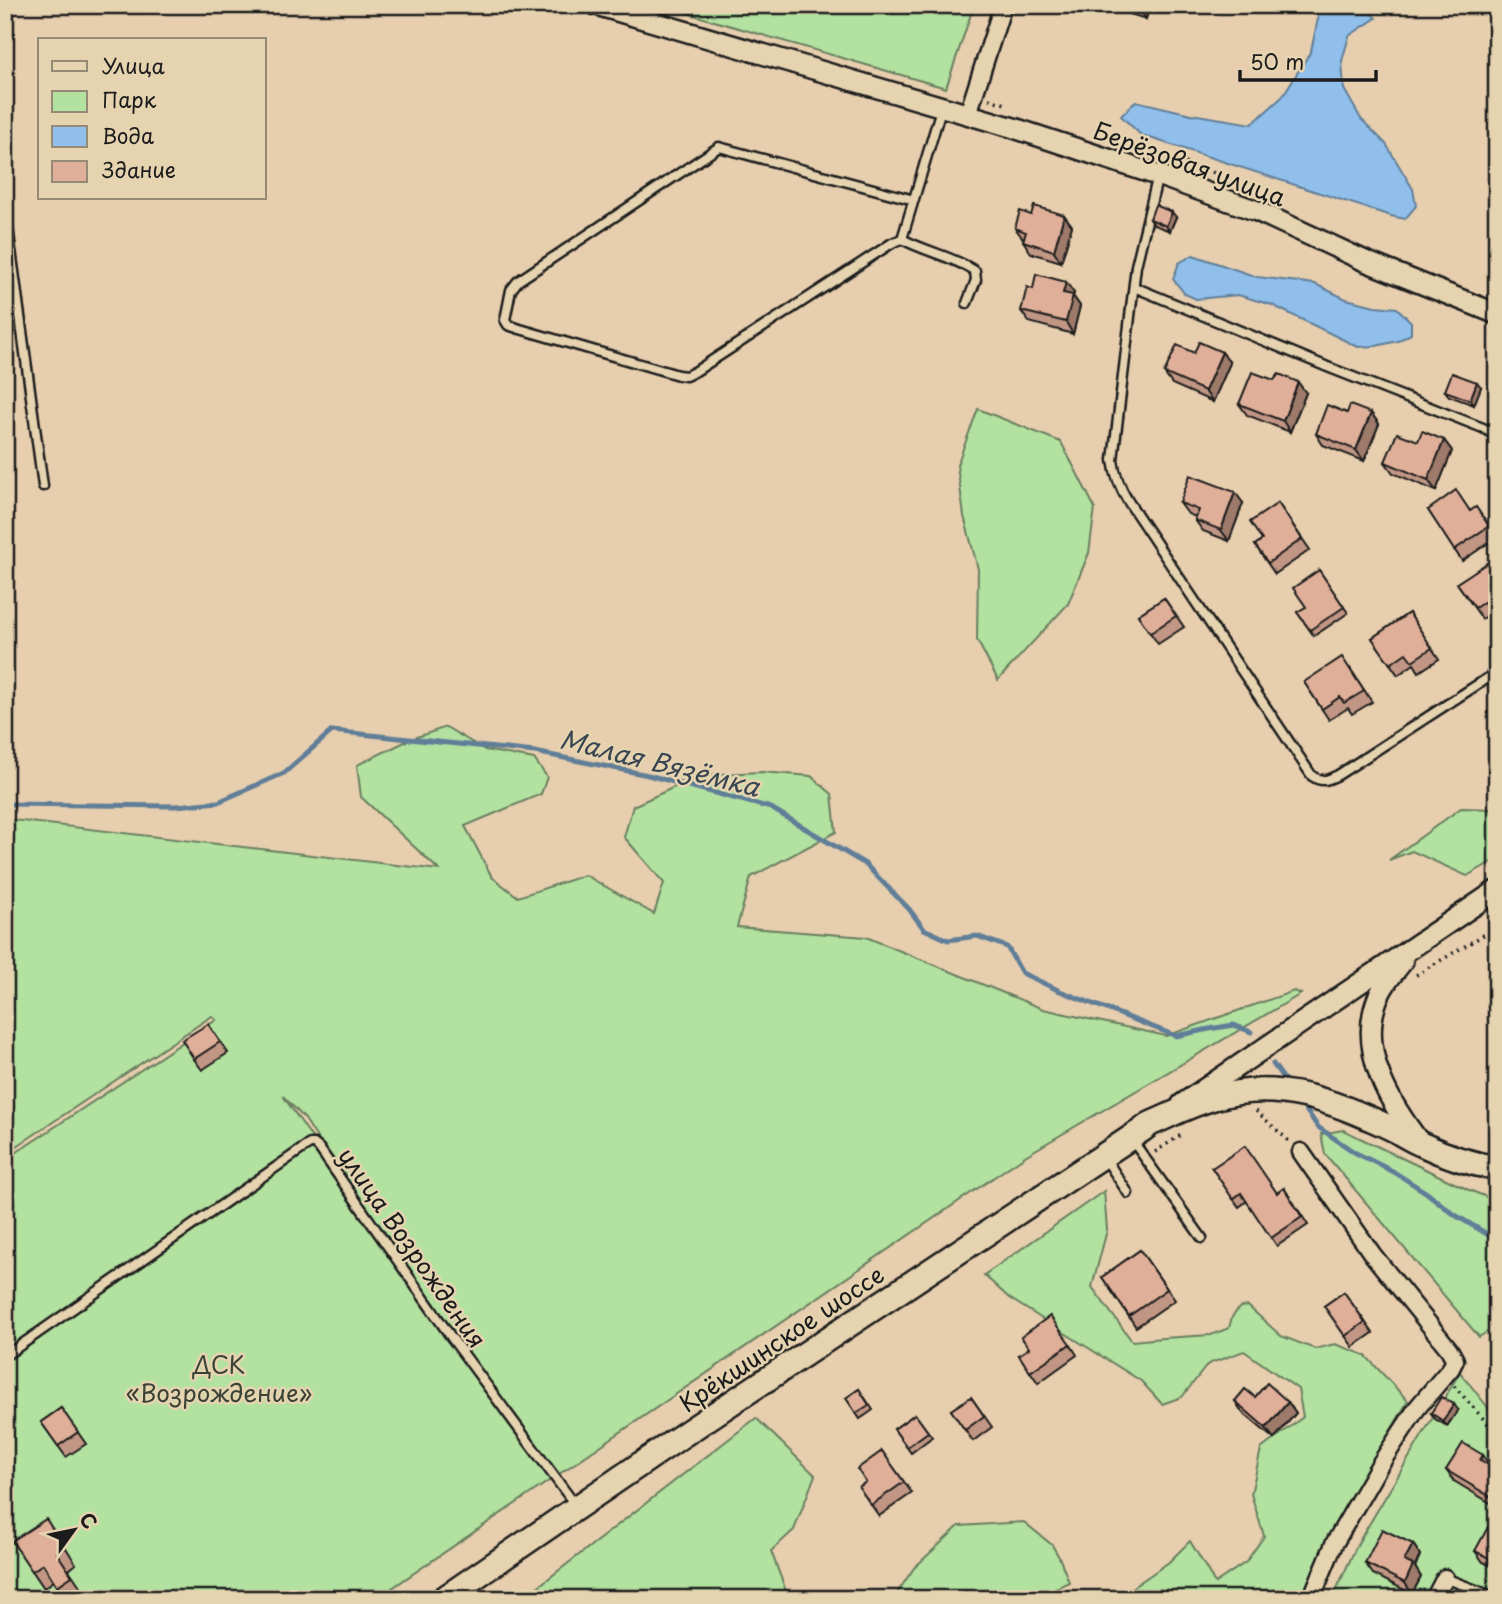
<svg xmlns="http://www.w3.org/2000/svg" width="1502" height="1604" font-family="'Playpen Sans',sans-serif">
<rect width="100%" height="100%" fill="#e7ceae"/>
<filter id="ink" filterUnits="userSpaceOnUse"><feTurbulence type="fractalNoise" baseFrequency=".0143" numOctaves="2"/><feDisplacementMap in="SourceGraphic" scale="14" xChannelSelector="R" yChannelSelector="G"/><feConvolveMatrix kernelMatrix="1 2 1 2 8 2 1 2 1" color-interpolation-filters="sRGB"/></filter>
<g filter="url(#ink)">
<g fill="#b2e1a0" stroke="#677e5e" stroke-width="2" fill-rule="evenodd">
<polygon points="659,5 974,5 946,88"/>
<polygon points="978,409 1061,442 1095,508 1089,553 1068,604 998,680 977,640 978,569 964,516 957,465"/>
<path d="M446 727 485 750 534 759 547 777 541 794 465 826 492 877 518 897 585 875 654 914 664 883 624 837 633 806 701 775 762 772 811 776 832 794 836 832 751 877 737 927 866 937 1043 1009 1166 1036 1294 991 1301 994 1025 1156 376 1599H5V1160L216 1020 212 1016 5 1154V819L439 870 361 797 357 765 411 739ZM283 1096 305 1119 361 1208Z"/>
<polygon points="1497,806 1497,859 1467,876 1412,851 1389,860 1461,808 1494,809"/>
<polygon points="1343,1130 1469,1190 1497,1201 1497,1326 1479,1337 1325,1154 1321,1134"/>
<polygon points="1104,1191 1107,1230 1092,1287 1132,1341 1163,1338 1211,1335 1229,1328 1232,1317 1240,1307 1248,1306 1281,1336 1315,1349 1335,1344 1365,1355 1408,1401 1352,1497 1301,1599 1116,1599 1169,1562 1190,1541 1215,1583 1246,1562 1264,1536 1251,1494 1261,1449 1303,1417 1298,1389 1244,1351 1208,1364 1182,1397 1162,1404 1141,1381 1009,1298 984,1275"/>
<polygon points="1460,1372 1497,1419 1497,1599 1332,1599 1358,1543"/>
<polygon points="756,1418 815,1475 794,1530 771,1551 789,1599 522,1599"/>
<polygon points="1024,1522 1052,1545 1059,1557 1069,1582 1033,1599 893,1599 914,1568 959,1526"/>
</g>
<g fill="#8fbfea" stroke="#617e98" stroke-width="2">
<polygon points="1321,5 1363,5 1376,18 1349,36 1342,61 1344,89 1361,119 1386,144 1413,189 1416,206 1405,219 1391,216 1141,135 1121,116 1136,101 1191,114 1252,124 1282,97 1311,51"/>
<polygon points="1193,255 1257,277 1315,284 1346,299 1375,306 1397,308 1411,322 1411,334 1398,341 1376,346 1358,347 1272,305 1238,295 1196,299 1185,294 1173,279 1179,263"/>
</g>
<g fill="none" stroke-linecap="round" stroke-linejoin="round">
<g stroke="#617e98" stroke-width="5">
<polyline points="5,804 176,806 218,802 284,773 332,731 535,752 648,775 771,808 865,864 909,909 924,929 948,940 977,936 1007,947 1022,973 1060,991 1176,1036 1209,1029 1234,1025 1251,1032"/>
<polyline points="1273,1064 1289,1086"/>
<polyline points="1301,1103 1318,1127 1354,1152 1394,1172 1427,1193 1455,1215 1497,1240"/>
</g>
<g stroke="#1c1c1c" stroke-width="13">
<g id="service">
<polyline points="5,29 7,5"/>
<path d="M1158 175 1136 266 1113 460C1115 476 1120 488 1128 501L1312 776C1322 783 1328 780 1338 775L1497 672"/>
<polyline points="914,200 719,147 518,281 511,290 505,320 508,325 520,329 678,375 686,376 696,371 892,243 902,239 938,119 942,106"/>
<polyline points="5,205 43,486"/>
<path d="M902 239C926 252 952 256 975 271L976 280 967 303"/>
<polyline points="1134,287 1330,368 1483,428 1497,436"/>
<polyline points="1132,1140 1202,1238"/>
<polyline points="1105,1158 1128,1193"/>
<polyline points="5,1356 302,1149 310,1144 314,1144 319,1148 451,1337 576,1506"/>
<polyline points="1445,1578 1497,1598"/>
</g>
</g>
<g stroke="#1c1c1c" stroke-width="21">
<g id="minor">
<polyline points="968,114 1003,5"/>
<polyline points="1301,1152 1373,1255 1449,1349 1455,1360 1451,1368 1417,1408 1379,1466 1334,1544 1311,1599"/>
<polyline points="1434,1599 1445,1578"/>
</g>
</g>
<g stroke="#1c1c1c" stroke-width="24">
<g id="tertiary">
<polyline points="596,5 1014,128 1163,177 1257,211 1365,261 1497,314"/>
<path d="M1403 961C1393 974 1381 987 1376 1003 1359 1054 1391 1105 1421 1144"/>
<polyline points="1182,1104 1497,890"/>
</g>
</g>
<g stroke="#1c1c1c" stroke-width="28">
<path id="secondary" d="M443 1599 683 1435 1142 1130 1150 1124C1171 1115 1192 1104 1214 1098 1277 1078 1336 1102 1393 1129 1402 1134 1411 1140 1421 1144 1444 1155 1471 1164 1497 1168"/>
</g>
<g stroke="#1c1c1c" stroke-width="3.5" stroke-dasharray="2 5" stroke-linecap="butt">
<polyline points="989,99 1009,105"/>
<polyline points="1172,159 1210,171 1224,178"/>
<polyline points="1416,975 1497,927"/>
<polyline points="1256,1111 1289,1141"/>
<polyline points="1155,1152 1184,1133"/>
<polyline points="1454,1386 1497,1434"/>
</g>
<use href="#service" stroke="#e6d4b1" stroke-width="8"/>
<use href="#minor" stroke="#e6d4b1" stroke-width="16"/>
<use href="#tertiary" stroke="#e6d4b1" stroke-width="19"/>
<use href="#secondary" stroke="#e6d4b1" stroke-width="23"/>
</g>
<g fill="#c19684" stroke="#1c1c1c" stroke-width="2">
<polygon points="1106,5 1150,5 1146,19 1107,7"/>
<polygon points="1031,215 1064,215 1072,226 1061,262 1031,253 1023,241 1024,240 1015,228"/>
<polygon points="1176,217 1170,231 1154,225 1150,219"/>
<polygon points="1033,289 1074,293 1073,296 1080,306 1073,334 1029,322 1021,311"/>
<polygon points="1222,352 1230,363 1213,402 1172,384 1164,373 1194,353"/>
<polygon points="1481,387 1474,405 1449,396 1445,391"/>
<polygon points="1306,393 1290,432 1247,415 1239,404"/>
<polygon points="1347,413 1371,413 1379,424 1364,461 1323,445 1316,434"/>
<polygon points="1444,440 1452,451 1436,491 1393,473 1385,462 1418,441"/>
<polygon points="1180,503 1243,503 1229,541 1203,531 1195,520 1196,517 1188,514"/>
<polygon points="1278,503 1310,550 1275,574 1255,545 1262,540"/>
<polygon points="1428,510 1470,510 1484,518 1497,537 1462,561"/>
<polygon points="1497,558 1497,610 1482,619 1457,583"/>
<polygon points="1319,570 1348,613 1314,636 1297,612 1306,607"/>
<polygon points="1164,598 1184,627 1158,644 1138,615"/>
<polygon points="1409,613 1439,659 1419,672 1414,664 1398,675 1372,638"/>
<polygon points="1350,668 1372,702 1352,714 1348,708 1329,720 1304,682"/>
<polygon points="208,1024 228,1053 202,1070 194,1059"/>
<polygon points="1212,1168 1277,1193 1284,1188 1308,1225 1277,1246 1247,1201 1239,1207"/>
<polygon points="1140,1250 1175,1300 1136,1327 1102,1277"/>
<polygon points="1344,1292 1373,1333 1353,1347 1324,1306"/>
<polygon points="1070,1344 1077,1355 1038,1383 1019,1355"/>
<polygon points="859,1389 873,1410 860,1419 846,1398"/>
<polygon points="971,1397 992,1427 973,1441 951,1410"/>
<polygon points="1255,1397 1288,1402 1296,1413 1274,1439 1242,1412 1235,1401"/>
<polygon points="61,1408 86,1444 66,1457 41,1422"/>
<polygon points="1458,1410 1447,1426 1435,1419 1431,1413"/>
<polygon points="915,1414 932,1437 911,1453 894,1429"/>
<polygon points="882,1451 912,1493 879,1516 859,1487 866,1482"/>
<polygon points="1483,1455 1490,1466 1497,1470 1497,1507 1454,1481 1446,1470"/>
<polygon points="1497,1532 1497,1569 1483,1562 1475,1551"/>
<polygon points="58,1535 76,1564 69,1570 84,1592 74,1599 66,1599 54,1581 44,1588 12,1541"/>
<polygon points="1413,1544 1420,1555 1415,1567 1421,1577 1412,1594 1373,1574 1365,1563"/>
</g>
<g fill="#9d7a6b" stroke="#1c1c1c" stroke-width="2">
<polygon points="1139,5 1150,5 1146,19 1138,7"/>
<polygon points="1172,212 1176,217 1170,231 1166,226"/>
<polygon points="1064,215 1072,226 1061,262 1054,251"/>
<polygon points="1066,282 1074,293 1073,296 1080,306 1073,334 1066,322 1063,293"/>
<polygon points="1222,352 1230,363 1213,402 1205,391"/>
<polygon points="1298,382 1306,393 1290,432 1283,421"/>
<polygon points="1477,382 1481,387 1474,405 1470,400"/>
<polygon points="1371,413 1379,424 1364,461 1356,450"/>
<polygon points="1444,440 1452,451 1436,491 1428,480"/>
<polygon points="1235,492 1243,503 1229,541 1221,530"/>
<polygon points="1288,1402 1296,1413 1274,1439 1266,1428"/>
<polygon points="1454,1404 1458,1410 1447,1426 1443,1421"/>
<polygon points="1483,1455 1490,1466 1480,1460"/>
<polygon points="1413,1544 1420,1555 1415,1567 1421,1577 1412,1594 1405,1583 1404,1561"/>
</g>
<g fill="#e0af99" stroke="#1c1c1c" stroke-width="2">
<polygon points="1497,112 1497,122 1493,120"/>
<polygon points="1155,205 1172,212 1166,226 1150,219"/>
<polygon points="1034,206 1064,215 1054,251 1023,241 1026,232 1015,228 1020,211 1031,215"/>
<polygon points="1036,274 1066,282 1063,293 1073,295 1066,322 1021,311 1027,287 1033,289"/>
<polygon points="1199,342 1222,352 1205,391 1164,373 1177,345 1194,353"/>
<polygon points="1252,372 1274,380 1279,374 1298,382 1283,421 1239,404"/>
<polygon points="1452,373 1477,382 1470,400 1445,391"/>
<polygon points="1327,405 1347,413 1350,405 1371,413 1356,450 1316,434"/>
<polygon points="1422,431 1444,440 1428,480 1385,462 1397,433 1418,441"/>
<polygon points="1190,475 1235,492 1221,530 1195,520 1199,510 1180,503"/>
<polygon points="1456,490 1470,511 1476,507 1489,526 1454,550 1428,510"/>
<polygon points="1278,503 1302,539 1268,563 1255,545 1262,540 1250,522"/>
<polygon points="1496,557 1497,602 1493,596 1475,608 1457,583"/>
<polygon points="1319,570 1344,607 1310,630 1297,612 1306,607 1293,588"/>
<polygon points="1164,598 1176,616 1150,633 1138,615"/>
<polygon points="1409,613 1432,648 1412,661 1406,653 1390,664 1372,638"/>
<polygon points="1342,657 1364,691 1344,703 1340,697 1322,709 1304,682"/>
<polygon points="208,1024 220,1042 194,1059 182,1040"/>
<polygon points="1245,1146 1277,1193 1284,1188 1302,1217 1271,1238 1241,1193 1233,1199 1212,1168"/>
<polygon points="1140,1250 1167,1289 1129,1316 1102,1277"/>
<polygon points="1344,1292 1365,1322 1345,1336 1324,1306"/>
<polygon points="1050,1316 1070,1344 1030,1372 1019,1355 1029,1348 1021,1337"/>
<polygon points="1267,1383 1288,1402 1266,1428 1235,1401 1245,1389 1255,1397"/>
<polygon points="859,1389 869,1405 856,1413 846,1398"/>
<polygon points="971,1397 984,1416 965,1430 951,1410"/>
<polygon points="1441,1397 1454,1404 1443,1421 1431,1413"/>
<polygon points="61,1408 78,1432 58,1446 41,1422"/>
<polygon points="915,1414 928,1432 907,1447 894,1429"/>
<polygon points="1463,1443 1483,1455 1480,1460 1497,1470 1497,1498 1496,1500 1446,1470"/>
<polygon points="882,1451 904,1482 871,1505 859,1487 866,1482 857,1469"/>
<polygon points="46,1519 65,1548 57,1553 72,1576 57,1586 43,1564 32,1571 12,1541"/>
<polygon points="1488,1527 1497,1532 1497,1562 1475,1551"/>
<polygon points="1382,1529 1413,1544 1404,1561 1413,1565 1405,1583 1365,1563"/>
</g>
</g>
<g text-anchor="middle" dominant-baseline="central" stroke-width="5" stroke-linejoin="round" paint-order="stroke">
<g font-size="24" fill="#1c1c1c" stroke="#e6d4b1">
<text transform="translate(1190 163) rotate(20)">Берёзовая улица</text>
<text transform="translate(413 1247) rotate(55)">улица Возрождения</text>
<text transform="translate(781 1338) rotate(-34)">Крёкшинское шоссе</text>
</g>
<g font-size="24" fill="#3a4336" stroke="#e6d4b1">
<text x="219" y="1364">ДСК<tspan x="219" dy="28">«Возрождение»</tspan></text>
</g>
<g font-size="26" font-style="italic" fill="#394550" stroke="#e6d4b1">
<text transform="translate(660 762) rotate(14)">Малая Вязёмка</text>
</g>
</g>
<rect width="1502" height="1604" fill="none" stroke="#e6d4b1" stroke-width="28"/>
<rect x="14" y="14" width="1474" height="1576" fill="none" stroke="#1c1c1c" stroke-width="2.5" filter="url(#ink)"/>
<rect x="38" y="38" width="228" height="161" fill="#e6d4b1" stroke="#958a75" stroke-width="2"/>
<rect x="52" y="61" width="35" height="10" fill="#e6d4b1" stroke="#958a75" stroke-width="2"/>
<text x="102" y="74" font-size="21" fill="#1c1c1c">Улица</text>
<rect x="52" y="91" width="35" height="21" fill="#b2e1a0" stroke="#958a75" stroke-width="2"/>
<text x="102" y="108" font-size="21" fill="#1c1c1c">Парк</text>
<rect x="52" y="126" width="35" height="21" fill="#8fbfea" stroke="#958a75" stroke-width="2"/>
<text x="102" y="144" font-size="21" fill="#1c1c1c">Вода</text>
<rect x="52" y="161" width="35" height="21" fill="#e0af99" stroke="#958a75" stroke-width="2"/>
<text x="102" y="178" font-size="21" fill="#1c1c1c">Здание</text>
<g transform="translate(74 1530) rotate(57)" stroke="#e6d4b1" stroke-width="5" paint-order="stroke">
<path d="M0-5L12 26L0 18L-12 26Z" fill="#1c1c1c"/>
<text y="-10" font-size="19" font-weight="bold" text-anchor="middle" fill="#1c1c1c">С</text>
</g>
<path d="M1240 70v10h136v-10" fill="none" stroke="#1c1c1c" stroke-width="3.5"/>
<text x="1250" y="70" font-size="21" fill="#1c1c1c" stroke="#e6d4b1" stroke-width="5" paint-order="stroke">50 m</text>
</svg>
